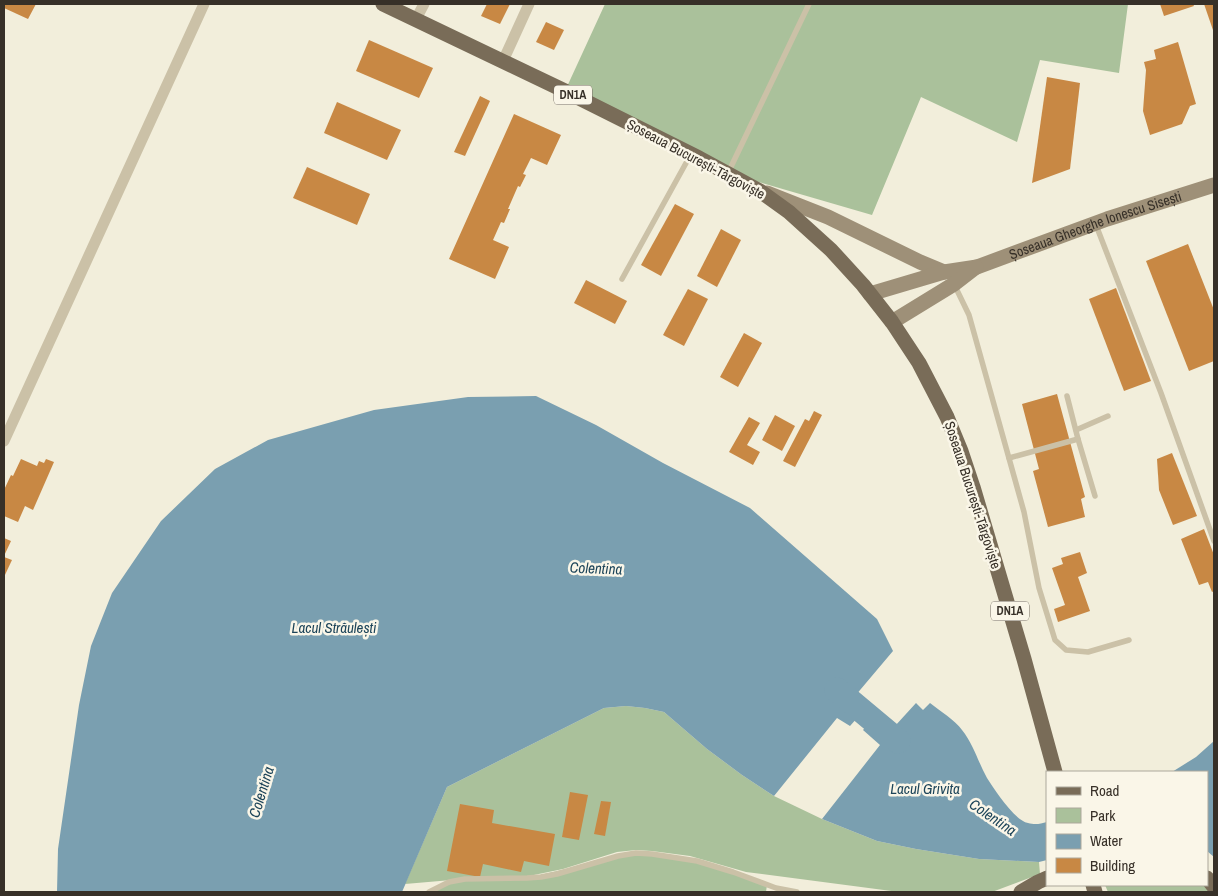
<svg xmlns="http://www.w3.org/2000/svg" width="1218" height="896" font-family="'Archivo Narrow',sans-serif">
<rect width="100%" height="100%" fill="#f2eedb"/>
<g fill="#aac19b">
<polygon points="605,4 1128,4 1119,73 1040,60 1017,142 921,97 872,215 728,173 565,91"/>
<polygon points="626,706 645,708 664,712 707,749 742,775 774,796 822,819 877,841 916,849 979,859 1039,862 1040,874 992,892 899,892 746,872 690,856 652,851 636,850 617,852 563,869 524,877 527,878 636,853 697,861 767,885 766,892 429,892 463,879 405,884 447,787 604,708"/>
<polygon points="1105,885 1204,885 1210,892 1108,892"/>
</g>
<g fill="#7a9fb0">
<polygon points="536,396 596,425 663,463 750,508 877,619 893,651 855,696 866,708 850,726 837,718 774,796 742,775 707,749 664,712 645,708 626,706 604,708 447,787 402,892 57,892 58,849 79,705 91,646 112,593 161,521 215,469 268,440 374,410 468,397"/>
<path d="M916 703 923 710 930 703C940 711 955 720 962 730 974 745 978 762 987 778 995 790 1014 820 1028 823 1035 825 1040 824 1047 822V860L1039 862 979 859 916 849 877 841 822 819 880 745 863 730 879 712 895 726Z"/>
<polygon points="1214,741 1214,857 1207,851 1207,772 1172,772 1196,757"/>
</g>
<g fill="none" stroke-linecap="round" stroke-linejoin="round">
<polyline stroke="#7a9fb0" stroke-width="25" points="837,690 898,741"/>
</g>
<g fill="#c88844">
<polygon points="4,4 36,4 28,19 4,8"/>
<polygon points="487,4 510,4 500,24 481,16"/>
<polygon points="1160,4 1193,4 1194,6 1164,16"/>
<polygon points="1204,4 1214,4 1214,33"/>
<polygon points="546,22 564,30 554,50 536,42"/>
<polygon points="369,40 433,68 419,98 356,71"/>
<polygon points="1178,42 1196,104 1190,106 1182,124 1150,135 1143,111 1146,70 1144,62 1156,59 1154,50"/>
<polygon points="1047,77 1080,83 1070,169 1032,183"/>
<polygon points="480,96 490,101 465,156 454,152"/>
<polygon points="337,102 401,130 387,160 324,133"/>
<polygon points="514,114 561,135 547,165 531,158 523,174 526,175 520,187 518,186 508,209 510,209 504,223 501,222 493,240 509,247 495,279 449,259"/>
<polygon points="307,167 370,194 357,225 293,198"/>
<polygon points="675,204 694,214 661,276 641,265"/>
<polygon points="721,229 741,240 717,287 697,276"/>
<polygon points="1188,244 1214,310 1214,361 1189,371 1146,261"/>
<polygon points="586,280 627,301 615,324 574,303"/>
<polygon points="1116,288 1151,381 1124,391 1089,299"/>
<polygon points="688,289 708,299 684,346 663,335"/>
<polygon points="744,333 762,343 738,387 720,377"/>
<polygon points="1057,394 1085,497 1081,499 1085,517 1048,527 1033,471 1039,469 1022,404"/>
<polygon points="814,411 822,415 795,467 783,461 805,419 809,421"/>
<polygon points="775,415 795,426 782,451 762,440"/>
<polygon points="749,417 760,423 747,445 760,452 753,465 729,452"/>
<polygon points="1172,453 1197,516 1173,525 1159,490 1157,459"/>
<polygon points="21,459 37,466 39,461 44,463 46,459 54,462 33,510 25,506 18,522 4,516 4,490 11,475 13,476"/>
<polygon points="1204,529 1214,555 1214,591 1212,592 1208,582 1199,585 1181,539"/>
<polygon points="4,538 11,541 4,556"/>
<polygon points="1080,552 1087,573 1078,577 1090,611 1058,622 1054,609 1065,605 1052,568 1063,564 1061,558"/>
<polygon points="4,557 12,560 4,577"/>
<polygon points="570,792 588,795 579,840 562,837"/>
<polygon points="601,801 611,802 605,836 594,834"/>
<polygon points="460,804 494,810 492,823 555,834 549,866 524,861 521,872 483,864 480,877 447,871"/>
</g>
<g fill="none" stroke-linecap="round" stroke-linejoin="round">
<g stroke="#cbc1a7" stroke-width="5.5">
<polyline points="728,173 809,4"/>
<polyline points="1096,225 1161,393 1214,541"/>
<polyline points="622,279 691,154"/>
<polyline points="954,284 969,315 1024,512 1039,588 1055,640 1066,650 1088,652 1129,640"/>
<polyline points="1067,396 1078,439"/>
<polyline points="1076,430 1108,416"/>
<polyline points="1009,458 1078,439 1095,496"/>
<polyline points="429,892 449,882 465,879 527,878 541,877 557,874 618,856 636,853 652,854 697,861 733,872 776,888 797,892"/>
</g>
<g stroke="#cbc1a7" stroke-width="11">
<polyline points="416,19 424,4"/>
<polyline points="503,61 529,4"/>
<polyline points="4,441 204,4"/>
</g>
<g stroke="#9e9078" stroke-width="15">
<polyline points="767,193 828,217 920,262 944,272"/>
<path id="s1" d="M870 294 944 272 977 267 1107 219 1214 185"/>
<polyline points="892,322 954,284 976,267"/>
</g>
<g stroke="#796c58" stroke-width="15">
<polyline points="383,4 565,91 699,158 760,191 789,212 831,250 863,285 892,322 919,363 947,417 961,451 973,487 1024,659 1055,772"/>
<polyline points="1207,878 1214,887"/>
<polyline points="1093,885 1095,892"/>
<polyline points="1021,892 1038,882 1047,878"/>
</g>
</g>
<g text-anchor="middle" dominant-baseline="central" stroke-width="5" stroke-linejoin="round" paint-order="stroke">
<g fill="#faf6e8" stroke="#726b62" stroke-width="1">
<rect x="554" y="85.5" width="38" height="19" rx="4"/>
<rect x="991" y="601.5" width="38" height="19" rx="4"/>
</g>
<g font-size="12" font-weight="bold" fill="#373028">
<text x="573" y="95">DN1A</text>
<text x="1010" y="611">DN1A</text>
</g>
<g font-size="14" fill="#373028" stroke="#faf6e8">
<text transform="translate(696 159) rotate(28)">Șoseaua București-Târgoviște</text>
<text stroke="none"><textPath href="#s1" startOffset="236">Șoseaua Gheorghe Ionescu Sisești</textPath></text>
<text transform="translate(973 495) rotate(72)">Șoseaua București-Târgoviște</text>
</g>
<g font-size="15" font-style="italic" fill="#1c4459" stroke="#faf6e8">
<text transform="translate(596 568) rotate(2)">Colentina</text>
<text x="334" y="627">Lacul Străulești</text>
<text x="925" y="788">Lacul Grivița</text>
<text transform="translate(261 792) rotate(-73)">Colentina</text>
<text transform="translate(993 817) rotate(34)">Colentina</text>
</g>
</g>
<rect width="1218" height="896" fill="none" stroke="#373028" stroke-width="10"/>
<rect x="1046" y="771" width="162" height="115" fill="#faf6e8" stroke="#aca79b"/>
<rect x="1056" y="787" width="25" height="8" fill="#796c58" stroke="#aca79b"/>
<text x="1090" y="796" font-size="15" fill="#373028">Road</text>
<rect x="1056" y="808" width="25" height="15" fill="#aac19b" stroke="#aca79b"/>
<text x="1090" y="821" font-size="15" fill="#373028">Park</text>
<rect x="1056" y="834" width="25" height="15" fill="#7a9fb0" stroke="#aca79b"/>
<text x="1090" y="846" font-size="15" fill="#373028">Water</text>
<rect x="1056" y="858" width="25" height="15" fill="#c88844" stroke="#aca79b"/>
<text x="1090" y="871" font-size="15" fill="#373028">Building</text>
</svg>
